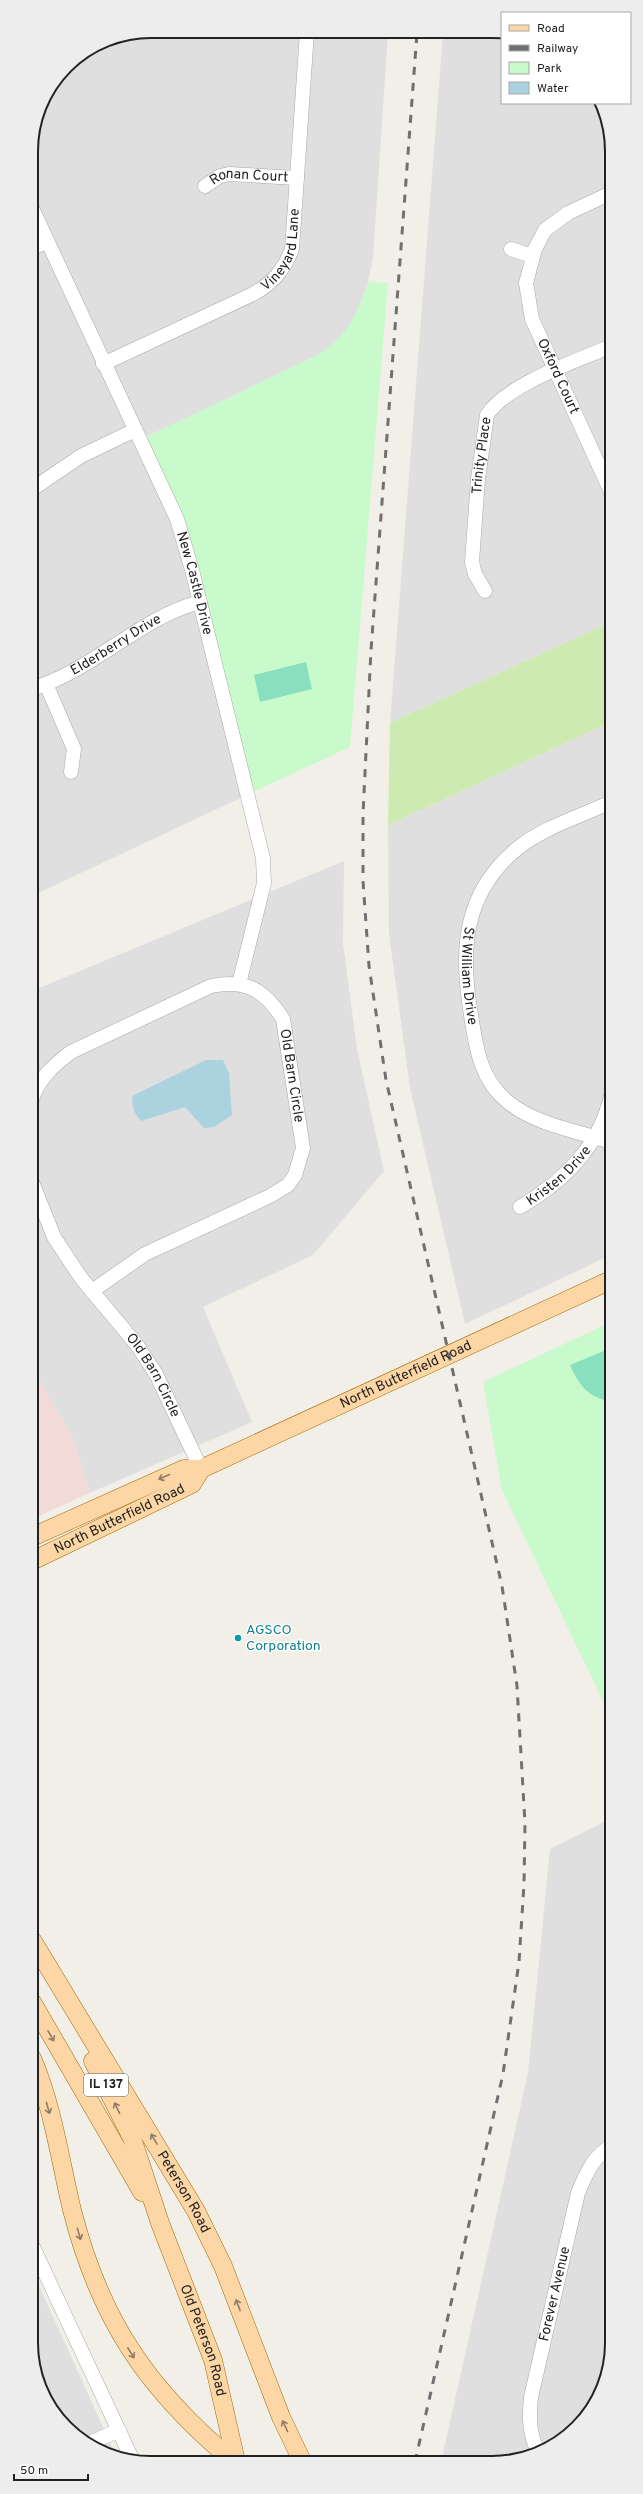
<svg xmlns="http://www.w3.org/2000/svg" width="643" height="2494" font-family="Overpass,sans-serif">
<rect width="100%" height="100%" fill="#f2efe9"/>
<g fill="#e0dfdf">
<polygon points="151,31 388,33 373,258 368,282 357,315 345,332 330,347 314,357 144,438 159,467 253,792 32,896 31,144 40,105 66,66 106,40"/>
<polygon points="443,33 502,33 502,103 601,103 611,135 611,622 390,723"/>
<polygon points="611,722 611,1255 465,1324 410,1088 389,934 388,825"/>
<polygon points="344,861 343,943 357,1049 384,1171 313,1255 203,1307 252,1422 90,1493 72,1437 32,1367 32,991"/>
<polygon points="612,1818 612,2350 603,2388 582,2422 552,2447 508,2462 441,2462 528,2073 550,1849"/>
<polygon points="32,2270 116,2456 91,2447 61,2422 43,2396 32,2359"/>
</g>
<polygon fill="#f2dad9" points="32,1367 72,1437 90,1493 32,1519"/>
<polygon fill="#cdebb0" points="611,622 611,722 388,825 390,723"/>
<g fill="#c8facc">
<path d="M368 282 388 283 350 747 253 792 206 606 144 438 314 357C347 337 356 318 368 282Z"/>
<polygon points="611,1322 612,1720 502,1490 483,1382"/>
</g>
<g fill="#88e0be">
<polygon points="306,662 312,689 260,702 254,675"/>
<path d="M611 1348V1400L608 1401C587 1396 579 1385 570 1365Z"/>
</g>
<path fill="#aad3df" d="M206 1060H223L229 1073 232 1115 214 1127 204 1128 185 1107 141 1121C134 1113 132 1107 132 1096Z"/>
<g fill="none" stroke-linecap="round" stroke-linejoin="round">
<g stroke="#a9a9a9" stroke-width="15">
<g id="minor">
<path id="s1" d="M205 186 220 176 229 174 297 178"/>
<path id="s2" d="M611 193 568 213 545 230 535 249 526 283 532 319 611 492"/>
<path id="s3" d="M31 206 177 519 192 570 263 858 264 883 239 984"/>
<polyline points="31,249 47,241"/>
<polyline points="511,249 532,256"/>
<path id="s4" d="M103 364 253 294C273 283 284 270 292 249L307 32"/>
<polyline points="31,490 81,456 135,430"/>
<path id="s5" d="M485 591 475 574 472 562 478 479 487 415C507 384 577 361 611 346"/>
<polyline points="46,684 74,749 71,772"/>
<path id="s6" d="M31 689C94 670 139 618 200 602"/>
<path id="s7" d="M611 802C581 816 545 827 519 847 463 892 460 950 471 1015 476 1047 480 1080 508 1102 536 1125 577 1131 611 1142"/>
<path id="s8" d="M32 1099C39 1078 54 1065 71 1052L211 986C245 979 264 989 283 1019L303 1148 295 1175 288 1185 270 1196 145 1254 92 1291"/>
<path id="s9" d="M32 1182 54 1237 81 1278 137 1345 156 1374 201 1469"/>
<path id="s10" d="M520 1207C564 1181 599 1147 611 1096"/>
<polyline points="32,2245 133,2461"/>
<polyline points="88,2444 119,2430"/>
<path id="s11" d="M538 2452C529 2433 529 2417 531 2397L578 2193C585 2176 594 2154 612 2146"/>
</g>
</g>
<g stroke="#a06b00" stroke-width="19">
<g id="major">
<path id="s12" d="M32 1537 184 1469H201L611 1280"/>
<path id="s13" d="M32 1561 192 1484 201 1469"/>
<path id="s14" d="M32 1940 196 2211 223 2266 281 2417 302 2461"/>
<polyline points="32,2002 142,2192"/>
<path d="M32 2058C53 2107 60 2160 72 2210 100 2320 147 2389 233 2461"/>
<path id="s15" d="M93 2061 132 2138 160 2223 213 2360 236 2461"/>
</g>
</g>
<use href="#minor" stroke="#fff" stroke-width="14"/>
<use href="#major" stroke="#fcd6a4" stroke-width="18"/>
<polyline stroke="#707070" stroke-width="3" stroke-dasharray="8 8" stroke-linecap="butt" points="415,2462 503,2074 519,1962 524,1884 525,1823 517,1686 502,1586 386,1080 369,966 363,881 363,814 371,650 417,33"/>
</g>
<defs><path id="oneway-shaft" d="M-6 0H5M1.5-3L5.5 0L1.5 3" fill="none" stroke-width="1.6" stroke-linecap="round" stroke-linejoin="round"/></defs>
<g stroke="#8f7c63">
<use href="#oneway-shaft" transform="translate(164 1477) rotate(156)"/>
<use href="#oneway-shaft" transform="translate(51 2036) rotate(60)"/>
<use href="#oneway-shaft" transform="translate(48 2108) rotate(74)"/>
<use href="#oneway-shaft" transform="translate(117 2108) rotate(-116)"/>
<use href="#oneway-shaft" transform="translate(154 2139) rotate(-121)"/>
<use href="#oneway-shaft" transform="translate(79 2234) rotate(74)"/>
<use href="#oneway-shaft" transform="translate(238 2305) rotate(-111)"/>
<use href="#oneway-shaft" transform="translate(131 2353) rotate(58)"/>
<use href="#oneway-shaft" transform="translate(285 2426) rotate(-115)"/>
</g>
<circle fill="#0f9aa8" stroke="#fff" stroke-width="1.5" cx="238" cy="1638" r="4"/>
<g text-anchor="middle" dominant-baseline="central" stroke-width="3" stroke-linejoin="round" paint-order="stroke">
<rect fill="#fff" stroke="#646464" stroke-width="1" x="84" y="2074" width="44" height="22" rx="3"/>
<g font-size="13" font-weight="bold" fill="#222">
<text x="106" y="2085">IL 137</text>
</g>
<g font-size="14" fill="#222" stroke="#fff">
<text stroke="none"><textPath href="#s1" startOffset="47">Ronan Court</textPath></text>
<text stroke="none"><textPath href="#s4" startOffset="222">Vineyard Lane</textPath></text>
<text stroke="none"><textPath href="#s2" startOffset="232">Oxford Court</textPath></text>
<text stroke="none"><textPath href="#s5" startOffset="139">Trinity Place</textPath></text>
<text stroke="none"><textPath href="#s3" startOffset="412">New Castle Drive</textPath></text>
<text stroke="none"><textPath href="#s6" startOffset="96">Elderberry Drive</textPath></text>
<text stroke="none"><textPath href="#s7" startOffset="248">St William Drive</textPath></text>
<text stroke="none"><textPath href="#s8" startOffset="360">Old Barn Circle</textPath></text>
<text stroke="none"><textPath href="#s10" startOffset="50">Kristen Drive</textPath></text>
<text stroke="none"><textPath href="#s12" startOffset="409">North Butterfield Road</textPath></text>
<text stroke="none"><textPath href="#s9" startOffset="230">Old Barn Circle</textPath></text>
<text stroke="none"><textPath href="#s13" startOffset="97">North Butterfield Road</textPath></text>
<text stroke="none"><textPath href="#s14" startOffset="294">Peterson Road</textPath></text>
<text stroke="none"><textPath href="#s11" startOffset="162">Forever Avenue</textPath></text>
<text stroke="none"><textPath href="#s15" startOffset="301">Old Peterson Road</textPath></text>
</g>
<g font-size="14" fill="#0d838f" stroke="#fff" text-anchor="start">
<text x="246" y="1630">AGSCO<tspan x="246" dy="16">Corporation</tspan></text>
</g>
</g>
<path d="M0 0H643V2494H0ZM151 38H492A113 113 0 0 1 605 151V2343A113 113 0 0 1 492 2456H151A113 113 0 0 1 38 2343V151A113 113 0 0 1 151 38Z" fill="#ededed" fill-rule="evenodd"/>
<path fill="none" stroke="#222" stroke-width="2" d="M151 38H492A113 113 0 0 1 605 151V2343A113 113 0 0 1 492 2456H151A113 113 0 0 1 38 2343V151A113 113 0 0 1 151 38Z"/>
<rect x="501" y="12" width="130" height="92" fill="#ffffff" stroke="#a7a7a7"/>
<rect x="509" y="25" width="20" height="6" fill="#fcd6a4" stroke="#a7a7a7"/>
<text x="537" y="32" font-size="12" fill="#222222">Road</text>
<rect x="509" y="45" width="20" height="6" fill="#707070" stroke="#a7a7a7"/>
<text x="537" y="52" font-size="12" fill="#222222">Railway</text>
<rect x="509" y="62" width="20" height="12" fill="#c8facc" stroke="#a7a7a7"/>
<text x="537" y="72" font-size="12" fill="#222222">Park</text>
<rect x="509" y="82" width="20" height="12" fill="#aad3df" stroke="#a7a7a7"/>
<text x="537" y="92" font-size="12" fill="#222222">Water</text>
<path d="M14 2474v6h74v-6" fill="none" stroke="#222222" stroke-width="2"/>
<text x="20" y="2474" font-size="12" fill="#222222" stroke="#ffffff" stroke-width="3" paint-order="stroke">50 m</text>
</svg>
